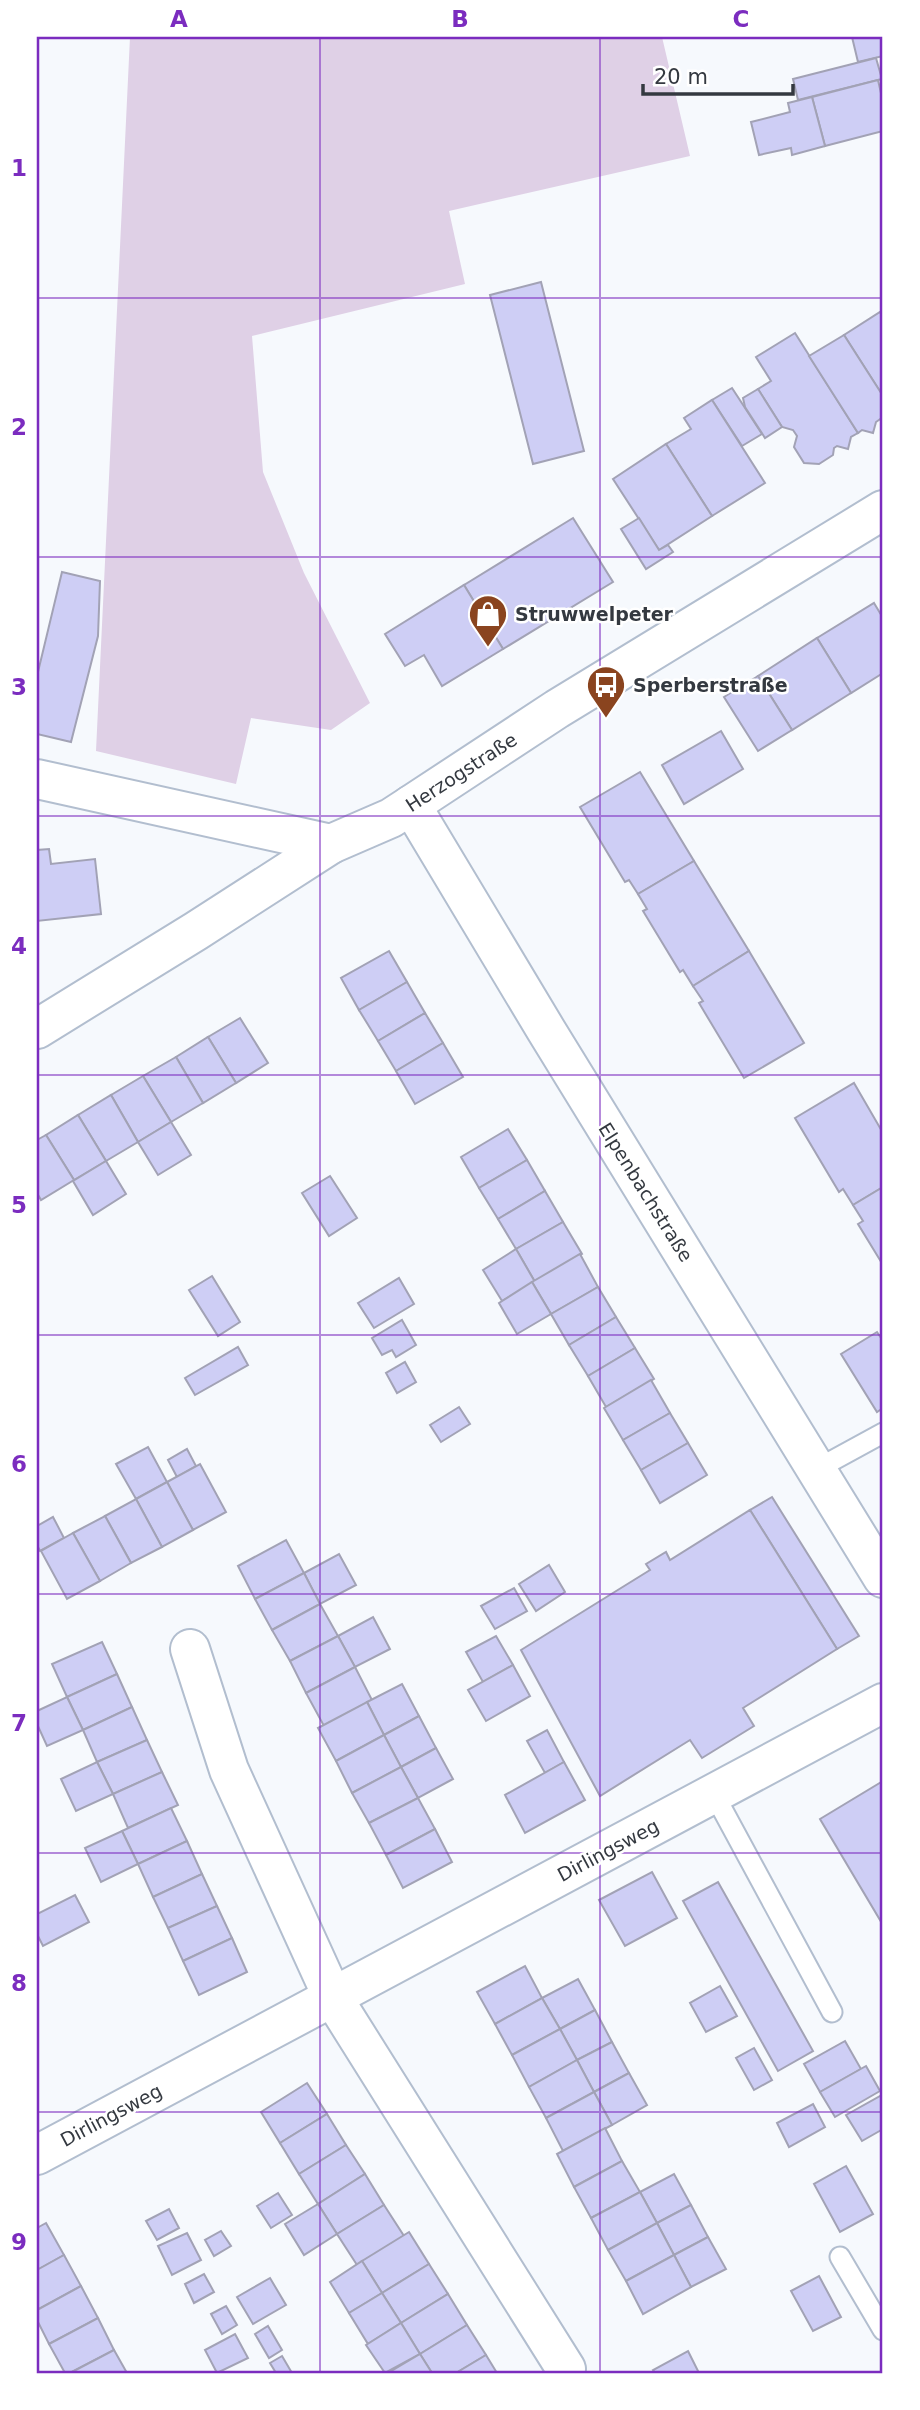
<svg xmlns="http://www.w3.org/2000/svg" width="920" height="2410" font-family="'DejaVu Sans',sans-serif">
<rect width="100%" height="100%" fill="#f6f9fd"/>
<polygon fill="#dfd0e6" points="130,37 662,37 690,156 449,211 465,284 252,336 263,472 304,573 370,703 331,730 251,718 236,784 96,751"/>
<g fill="#cecef5" stroke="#a2a2b5" stroke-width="2">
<polygon points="852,37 883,37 883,56 858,62"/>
<polygon points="876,58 882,79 798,100 793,79"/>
<polygon points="878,80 883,102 883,131 825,146 812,97"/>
<polygon points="812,97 825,146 792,155 791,148 759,155 751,122 790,112 788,103"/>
<polygon points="541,282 584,451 533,464 490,295"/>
<polygon points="880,312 883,317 883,396 844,335"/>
<polygon points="795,333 858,433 851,437 848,449 837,446 834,448 833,455 819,464 804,463 794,447 797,436 793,430 782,427 758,389 771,381 756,357"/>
<polygon points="844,335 883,396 883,417 876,422 873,433 862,430 858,433 809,356"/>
<polygon points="732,388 762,434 742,446 712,400"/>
<polygon points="758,389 782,427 765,438 745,407 743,398"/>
<polygon points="712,400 765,483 712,516 666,444 691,429 684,418"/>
<polygon points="666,444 712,516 659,550 613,479"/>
<polygon points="573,518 613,582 503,649 464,585"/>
<polygon points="639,518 659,550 668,545 673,552 646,569 621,529"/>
<polygon points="62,572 100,581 98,636 71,742 37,734 37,676"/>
<polygon points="464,585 503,649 442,686 424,655 405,666 385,634"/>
<polygon points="874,603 883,618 883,673 851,693 817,638"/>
<polygon points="817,638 851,693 792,730 758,676"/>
<polygon points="758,676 792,730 758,751 724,697"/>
<polygon points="721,731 743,769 684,804 662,765"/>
<polygon points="640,772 694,861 638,894 629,880 625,882 580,807"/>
<polygon points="49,849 51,864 95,859 101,914 37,921 37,850"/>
<polygon points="694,861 749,951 693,986 683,970 680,972 643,911 647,909 638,894"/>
<polygon points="389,951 407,982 359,1010 341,978"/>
<polygon points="749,951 804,1043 744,1078 699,1003 703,1001 693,986"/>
<polygon points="407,982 425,1013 378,1041 359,1010"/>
<polygon points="425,1013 443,1043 396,1071 378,1041"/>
<polygon points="240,1018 268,1063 236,1083 208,1037"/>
<polygon points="208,1037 236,1083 203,1103 176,1057"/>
<polygon points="443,1043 463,1077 415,1104 396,1071"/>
<polygon points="176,1057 203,1103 171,1122 143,1076"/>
<polygon points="143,1076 171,1122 138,1142 111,1095"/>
<polygon points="854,1083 883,1133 883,1187 853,1205 843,1189 839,1192 795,1118"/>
<polygon points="111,1095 138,1142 106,1161 78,1115"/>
<polygon points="78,1115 106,1161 74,1180 46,1135"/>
<polygon points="171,1122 191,1155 158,1175 138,1142"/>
<polygon points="508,1129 527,1160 479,1188 461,1157"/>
<polygon points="46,1135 74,1180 41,1200 37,1193 37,1140"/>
<polygon points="527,1160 545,1191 498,1219 479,1188"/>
<polygon points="106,1161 126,1194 93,1215 73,1181"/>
<polygon points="330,1176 357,1218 329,1236 302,1193"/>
<polygon points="883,1187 883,1265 858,1224 863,1221 853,1205"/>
<polygon points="545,1191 563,1222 516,1249 498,1219"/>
<polygon points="563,1222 582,1254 535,1282 516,1249"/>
<polygon points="516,1249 535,1282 502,1301 483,1270"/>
<polygon points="580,1254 598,1287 551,1314 532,1282"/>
<polygon points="212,1276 240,1322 218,1336 189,1290"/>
<polygon points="399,1278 414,1304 374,1328 358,1303"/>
<polygon points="532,1282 551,1314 517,1334 499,1303"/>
<polygon points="598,1287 616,1317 569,1345 551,1314"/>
<polygon points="616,1317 635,1348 588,1376 569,1345"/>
<polygon points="402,1320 416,1345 396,1357 392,1350 382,1355 372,1338"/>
<polygon points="877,1332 883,1341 883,1408 877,1412 841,1354"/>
<polygon points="238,1347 248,1365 195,1395 185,1378"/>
<polygon points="635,1348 654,1379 606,1407 588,1376"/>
<polygon points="405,1362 416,1382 397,1393 386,1373"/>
<polygon points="651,1380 670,1413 623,1440 604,1408"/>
<polygon points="459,1407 470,1424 441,1442 430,1425"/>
<polygon points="670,1413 688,1443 641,1470 623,1440"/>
<polygon points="688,1443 707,1475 660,1503 641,1470"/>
<polygon points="148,1447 167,1482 136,1499 116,1464"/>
<polygon points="187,1449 196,1466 177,1477 168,1460"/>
<polygon points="200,1464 226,1512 193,1530 167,1482"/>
<polygon points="167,1482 193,1530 162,1547 136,1499"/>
<polygon points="772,1497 859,1636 837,1649 750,1510"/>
<polygon points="136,1499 162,1547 131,1563 105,1516"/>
<polygon points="750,1510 837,1649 743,1708 754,1726 702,1758 690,1740 600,1796 521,1650 650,1570 646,1564 666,1552 670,1560"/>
<polygon points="105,1516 131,1563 100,1581 73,1533"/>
<polygon points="53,1517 64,1538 40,1551 37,1545 37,1526"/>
<polygon points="73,1533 100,1581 67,1599 41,1551"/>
<polygon points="286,1540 304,1573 255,1599 238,1566"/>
<polygon points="339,1554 356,1585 320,1604 304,1573"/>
<polygon points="549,1565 565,1592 536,1611 519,1584"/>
<polygon points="304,1573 320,1604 272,1630 255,1599"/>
<polygon points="514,1588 527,1611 495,1629 481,1606"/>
<polygon points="320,1604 338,1636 290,1661 272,1630"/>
<polygon points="373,1617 390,1649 355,1667 338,1636"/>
<polygon points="338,1636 355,1667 306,1693 290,1661"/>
<polygon points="496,1636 513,1665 483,1682 466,1652"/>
<polygon points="102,1642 117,1674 67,1697 52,1664"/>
<polygon points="513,1665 530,1696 486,1721 468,1690"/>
<polygon points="355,1667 372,1700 324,1726 306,1693"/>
<polygon points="117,1674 132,1707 83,1730 67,1697"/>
<polygon points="402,1684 419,1716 384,1735 367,1702"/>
<polygon points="67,1697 83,1730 47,1746 37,1724 37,1711"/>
<polygon points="367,1702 384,1735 336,1761 318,1728"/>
<polygon points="132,1707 147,1740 97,1762 83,1730"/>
<polygon points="419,1716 436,1748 401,1767 384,1735"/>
<polygon points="547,1730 564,1762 545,1773 527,1741"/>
<polygon points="384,1735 401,1767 352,1793 336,1761"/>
<polygon points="147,1740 162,1772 113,1794 97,1762"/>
<polygon points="436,1748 453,1779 418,1798 401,1767"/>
<polygon points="97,1762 113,1794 76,1811 61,1779"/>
<polygon points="564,1762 585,1800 525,1833 505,1795"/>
<polygon points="401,1767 418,1798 369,1823 352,1793"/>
<polygon points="162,1772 178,1805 128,1828 113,1794"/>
<polygon points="883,1781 883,1925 820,1819"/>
<polygon points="418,1798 435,1829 386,1855 369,1823"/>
<polygon points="171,1808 187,1841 138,1864 122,1831"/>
<polygon points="435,1829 452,1862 403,1888 386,1855"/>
<polygon points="122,1831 138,1864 101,1882 85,1848"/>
<polygon points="187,1841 202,1874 153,1897 138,1864"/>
<polygon points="652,1872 677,1918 625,1946 599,1900"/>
<polygon points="202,1874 217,1906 168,1928 153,1897"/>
<polygon points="718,1882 813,2051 778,2071 683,1901"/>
<polygon points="75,1895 89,1922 43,1946 37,1934 37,1914"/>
<polygon points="217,1906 232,1938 183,1961 168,1928"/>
<polygon points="232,1938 247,1972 199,1995 183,1961"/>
<polygon points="525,1966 542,1998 495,2024 477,1992"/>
<polygon points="578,1979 595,2010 560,2029 542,1998"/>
<polygon points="720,1986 737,2016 706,2032 690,2003"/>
<polygon points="542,1998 560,2029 512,2055 495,2024"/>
<polygon points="595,2010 612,2042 577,2060 560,2029"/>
<polygon points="560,2029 577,2060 529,2087 512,2055"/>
<polygon points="845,2041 861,2069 820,2092 804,2064"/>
<polygon points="612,2042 629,2073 594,2092 577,2060"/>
<polygon points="754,2048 772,2080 754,2090 736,2058"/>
<polygon points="577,2060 594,2092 546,2118 529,2087"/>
<polygon points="866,2066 880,2091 835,2117 820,2092"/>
<polygon points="629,2073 647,2105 612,2125 594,2092"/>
<polygon points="307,2083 327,2114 280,2143 261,2112"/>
<polygon points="594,2092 612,2125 563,2151 546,2118"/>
<polygon points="882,2095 883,2129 862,2141 846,2115"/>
<polygon points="813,2104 825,2127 789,2147 777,2123"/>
<polygon points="327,2114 346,2145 299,2174 280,2143"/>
<polygon points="605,2128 622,2161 574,2187 557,2154"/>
<polygon points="346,2145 365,2174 318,2204 299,2174"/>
<polygon points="622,2161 640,2192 591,2218 574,2187"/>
<polygon points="846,2166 873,2214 840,2232 814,2184"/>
<polygon points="365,2174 384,2205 337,2234 318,2204"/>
<polygon points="674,2174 691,2205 657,2223 640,2192"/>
<polygon points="640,2192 657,2223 608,2250 591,2218"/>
<polygon points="278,2193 292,2215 271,2228 257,2206"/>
<polygon points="318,2204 337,2234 304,2255 285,2224"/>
<polygon points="384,2205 404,2236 357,2265 337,2234"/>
<polygon points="691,2205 708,2237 674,2255 657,2223"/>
<polygon points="169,2209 179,2228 157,2240 146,2221"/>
<polygon points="46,2223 64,2255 37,2270 37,2228"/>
<polygon points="657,2223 674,2255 626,2281 608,2250"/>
<polygon points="221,2231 231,2246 214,2256 205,2240"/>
<polygon points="409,2232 429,2264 382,2293 362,2261"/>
<polygon points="187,2233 201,2260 172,2275 158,2246"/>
<polygon points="708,2237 726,2269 691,2287 674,2255"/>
<polygon points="64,2255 81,2286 37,2310 37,2270"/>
<polygon points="674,2255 691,2287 643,2314 626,2281"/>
<polygon points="362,2261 382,2293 349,2313 330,2282"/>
<polygon points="429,2264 448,2294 401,2323 382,2293"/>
<polygon points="204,2274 214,2292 194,2303 185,2284"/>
<polygon points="819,2276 841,2317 813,2331 791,2291"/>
<polygon points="270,2278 286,2305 253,2324 237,2297"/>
<polygon points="81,2286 98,2318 49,2344 37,2320 37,2310"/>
<polygon points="382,2293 401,2323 368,2344 349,2313"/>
<polygon points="448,2294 467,2325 420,2354 401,2323"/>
<polygon points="226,2306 237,2325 222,2334 211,2314"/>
<polygon points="98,2318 114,2350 70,2373 65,2373 49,2344"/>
<polygon points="401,2323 420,2354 385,2373 366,2345"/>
<polygon points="467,2325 486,2355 456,2373 432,2373 420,2354"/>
<polygon points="268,2326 282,2350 269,2358 255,2334"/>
<polygon points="235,2334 248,2358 217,2373 205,2350"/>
<polygon points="114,2350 127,2373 70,2373"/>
<polygon points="688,2351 699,2373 655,2373 653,2370"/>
<polygon points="420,2354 432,2373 388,2373"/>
<polygon points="486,2355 497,2373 456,2373"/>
<polygon points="282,2356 292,2373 276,2373 270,2363"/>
</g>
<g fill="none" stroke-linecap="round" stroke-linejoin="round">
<g stroke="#b2becf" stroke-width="23">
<g id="service">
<polyline points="817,1469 883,1433"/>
<polyline points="714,1794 832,2012"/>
<polyline points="840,2257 883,2330"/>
</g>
</g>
<g stroke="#b2becf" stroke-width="42">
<g id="minor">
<polyline points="411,805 557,709 883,510"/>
<polyline points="37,1029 196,931 331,844"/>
<polyline points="190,1649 229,1770 333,1998 566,2369"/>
<polyline points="37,2155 883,1703"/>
</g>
</g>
<g stroke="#b2becf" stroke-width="42">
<polyline id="tertiary" points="37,779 331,844 391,818 411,805 546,1030 883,1578"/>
</g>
<use href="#service" stroke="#fff" stroke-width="19"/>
<use href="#minor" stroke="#fff" stroke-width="38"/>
<use href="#tertiary" stroke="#fff" stroke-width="38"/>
</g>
<path fill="none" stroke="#7b2cbf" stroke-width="2" stroke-opacity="0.55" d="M320 37V2373M600 37V2373M37 298H883M37 557H883M37 816H883M37 1075H883M37 1335H883M37 1594H883M37 1853H883M37 2112H883"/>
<defs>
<g id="shop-pin" transform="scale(2.0125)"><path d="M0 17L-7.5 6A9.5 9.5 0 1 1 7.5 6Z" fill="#8a441f" stroke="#fff"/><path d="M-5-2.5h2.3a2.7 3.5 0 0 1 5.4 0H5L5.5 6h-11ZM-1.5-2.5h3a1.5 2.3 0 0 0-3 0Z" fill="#fff"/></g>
<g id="bus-pin" transform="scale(2.0125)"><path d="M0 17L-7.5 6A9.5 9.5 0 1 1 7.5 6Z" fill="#8a441f" stroke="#fff"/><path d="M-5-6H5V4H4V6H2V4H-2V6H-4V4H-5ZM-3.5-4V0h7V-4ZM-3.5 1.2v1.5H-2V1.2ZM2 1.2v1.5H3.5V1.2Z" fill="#fff"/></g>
</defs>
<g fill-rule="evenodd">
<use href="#shop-pin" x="488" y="614"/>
<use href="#bus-pin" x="606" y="685"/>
</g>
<g text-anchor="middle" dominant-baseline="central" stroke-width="5" stroke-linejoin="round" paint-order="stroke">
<g font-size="19" font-weight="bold" fill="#343940" stroke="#fff" text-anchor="start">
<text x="515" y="614">Struwwelpeter</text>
<text x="633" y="685">Sperberstraße</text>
</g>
<g font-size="19" fill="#343940" stroke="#fff">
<text transform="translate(461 772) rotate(-33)">Herzogstraße</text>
<text transform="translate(646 1192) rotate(58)">Elpenbachstraße</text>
<text transform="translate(608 1850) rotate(-28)">Dirlingsweg</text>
<text transform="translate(111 2115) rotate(-28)">Dirlingsweg</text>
</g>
</g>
<rect width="920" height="2410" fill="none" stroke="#ffffff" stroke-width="77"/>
<path d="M643 84v10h150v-10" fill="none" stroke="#343940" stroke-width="3.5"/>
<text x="654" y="84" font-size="21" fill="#343940" stroke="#ffffff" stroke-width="5" paint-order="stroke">20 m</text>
<rect x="38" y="38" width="843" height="2334" fill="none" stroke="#7b2cbf" stroke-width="2.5"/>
<g font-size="23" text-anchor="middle" font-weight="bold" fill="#7b2cbf">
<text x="179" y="27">A</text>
<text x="460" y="27">B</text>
<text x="741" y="27">C</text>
<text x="19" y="176">1</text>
<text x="19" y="435">2</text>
<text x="19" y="695">3</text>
<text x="19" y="954">4</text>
<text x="19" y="1213">5</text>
<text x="19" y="1472">6</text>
<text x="19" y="1731">7</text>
<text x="19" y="1991">8</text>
<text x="19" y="2250">9</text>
</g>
</svg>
